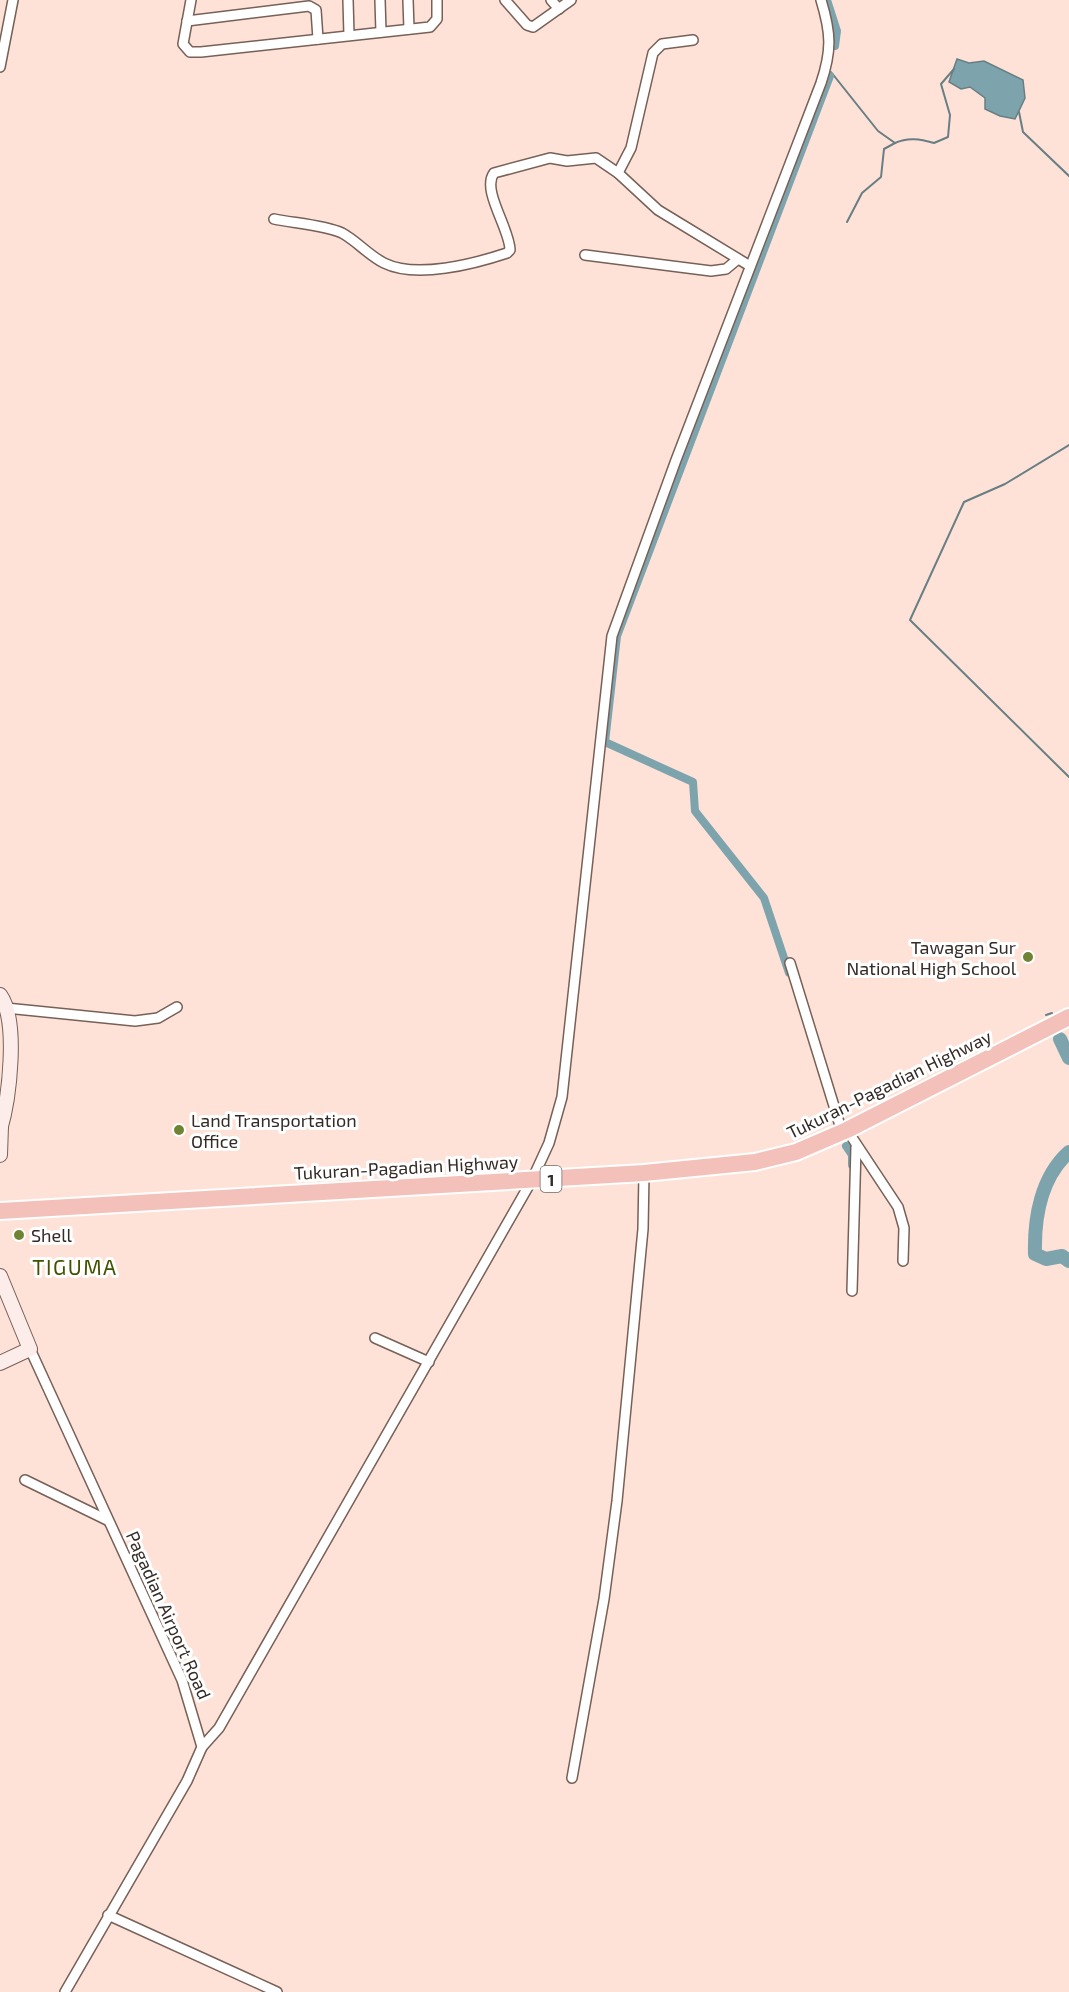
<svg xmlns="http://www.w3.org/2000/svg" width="1069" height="1992" font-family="'Exo 2',sans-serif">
<rect width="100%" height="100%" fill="#fee2d7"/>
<polygon fill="#7da4ad" stroke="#677f84" stroke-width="1.5" points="957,59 969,63 984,61 1023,80 1025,98 1015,119 1000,116 985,109 985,98 970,87 961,89 949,82"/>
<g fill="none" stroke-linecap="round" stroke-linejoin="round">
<g stroke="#677f84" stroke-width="2">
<polyline points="831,72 878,131 895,143 884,149 881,177 862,193 847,222"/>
<polyline points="1019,112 1023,132 1069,176"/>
<path d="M895 143C908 137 920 139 934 143L948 137 950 115 941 84 954 69"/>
<polyline points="1069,445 1005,484 964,502 910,620 1069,777"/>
<polyline points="1046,1015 1052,1013"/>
</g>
<g stroke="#7da4ad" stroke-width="8">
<polyline points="827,0 837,31 835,46"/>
<polyline points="789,973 764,898 695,811 693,782 605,742 617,636 830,76"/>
<polyline points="846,1146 852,1155 852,1165"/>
</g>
<g stroke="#7da4ad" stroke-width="14">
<polyline points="1060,1039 1069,1058"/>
<path d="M1069 1152C1041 1177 1034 1218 1035 1254L1046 1259 1062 1256 1069 1261"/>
</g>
<g stroke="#776057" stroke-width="12">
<g id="street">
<polyline points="191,0 183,44 190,52 201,52 430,27 437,19 437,0"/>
<polyline points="348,0 349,35"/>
<polyline points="380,0 381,32"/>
<polyline points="408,0 409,29"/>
<polyline points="505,0 527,25 533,27 571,0"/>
<polyline points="551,0 559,9"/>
<polyline points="187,21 309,6 316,10 318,39"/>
<polyline points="0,67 13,0"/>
<polyline points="618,173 631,148 653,53 662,44 693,40"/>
<path d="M274 219C293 223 325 225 342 233 357 241 368 255 384 263 416 279 474 264 507 253L510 250C510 229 481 190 494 173L550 158 567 161 596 158 618 173 658 210 750 266"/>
<polyline points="585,255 711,271 726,269 738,259"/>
<polyline points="790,963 842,1132"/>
<polyline points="6,1008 135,1021 158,1018 177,1007"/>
<polyline points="847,1130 898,1207 904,1228 903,1261"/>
<polyline points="852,1291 856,1147"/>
<polyline points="375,1338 429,1362"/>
<polyline points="30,1349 182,1680 202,1747 187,1781 65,1992"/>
<polyline points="25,1480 107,1520"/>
<path d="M202 1747 219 1728 532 1180 549 1143 562 1097 612 636 676 460 821 83C832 50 831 33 821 0"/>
<polyline points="572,1778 604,1599 617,1501 643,1229 644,1173"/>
<polyline points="108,1915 277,1992"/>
</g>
</g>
<g stroke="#776057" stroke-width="16">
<g id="secondary">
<path d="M0 995C19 1021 9 1100 0 1130"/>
<polyline points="0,1155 1,1126"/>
<polyline points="0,1276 30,1349 0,1363"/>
</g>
</g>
<g stroke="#fff" stroke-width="20">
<polyline id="highway" points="0,1211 644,1173 755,1162 796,1152 847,1130 1069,1017"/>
</g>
<use href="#street" stroke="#fff" stroke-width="9"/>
<use href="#secondary" stroke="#fcecea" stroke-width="14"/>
<use href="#highway" stroke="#f4c1ba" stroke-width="16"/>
</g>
<g fill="#6f8334" stroke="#fff" stroke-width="2">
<circle cx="1028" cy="957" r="6"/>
<circle cx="179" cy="1130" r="6"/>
<circle cx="19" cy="1235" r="6"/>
</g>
<g text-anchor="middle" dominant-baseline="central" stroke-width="6" stroke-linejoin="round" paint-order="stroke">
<rect fill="#fff" stroke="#716a67" stroke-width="1.5" x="540.5" y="1166" width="21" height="26" rx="4.5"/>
<g font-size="16" font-weight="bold" fill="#342a26">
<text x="551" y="1179">1</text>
</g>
<g font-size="18" fill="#342a26" stroke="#fff" text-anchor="start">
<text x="1016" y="947" text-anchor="end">Tawagan Sur<tspan x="1016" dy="21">National High School</tspan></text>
<text x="191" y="1120">Land Transportation<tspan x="191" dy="21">Office</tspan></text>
<text x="31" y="1235">Shell</text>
</g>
<g font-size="18" fill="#342a26" stroke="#fff">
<text transform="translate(889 1084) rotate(-26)">Tukuran-Pagadian Highway</text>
<text transform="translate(406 1167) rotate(-3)">Tukuran-Pagadian Highway</text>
<text transform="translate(169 1615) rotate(66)">Pagadian Airport Road</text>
</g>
<g font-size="21" letter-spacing="1.5" fill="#415200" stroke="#fff">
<text x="75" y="1266">TIGUMA</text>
</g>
</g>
</svg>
